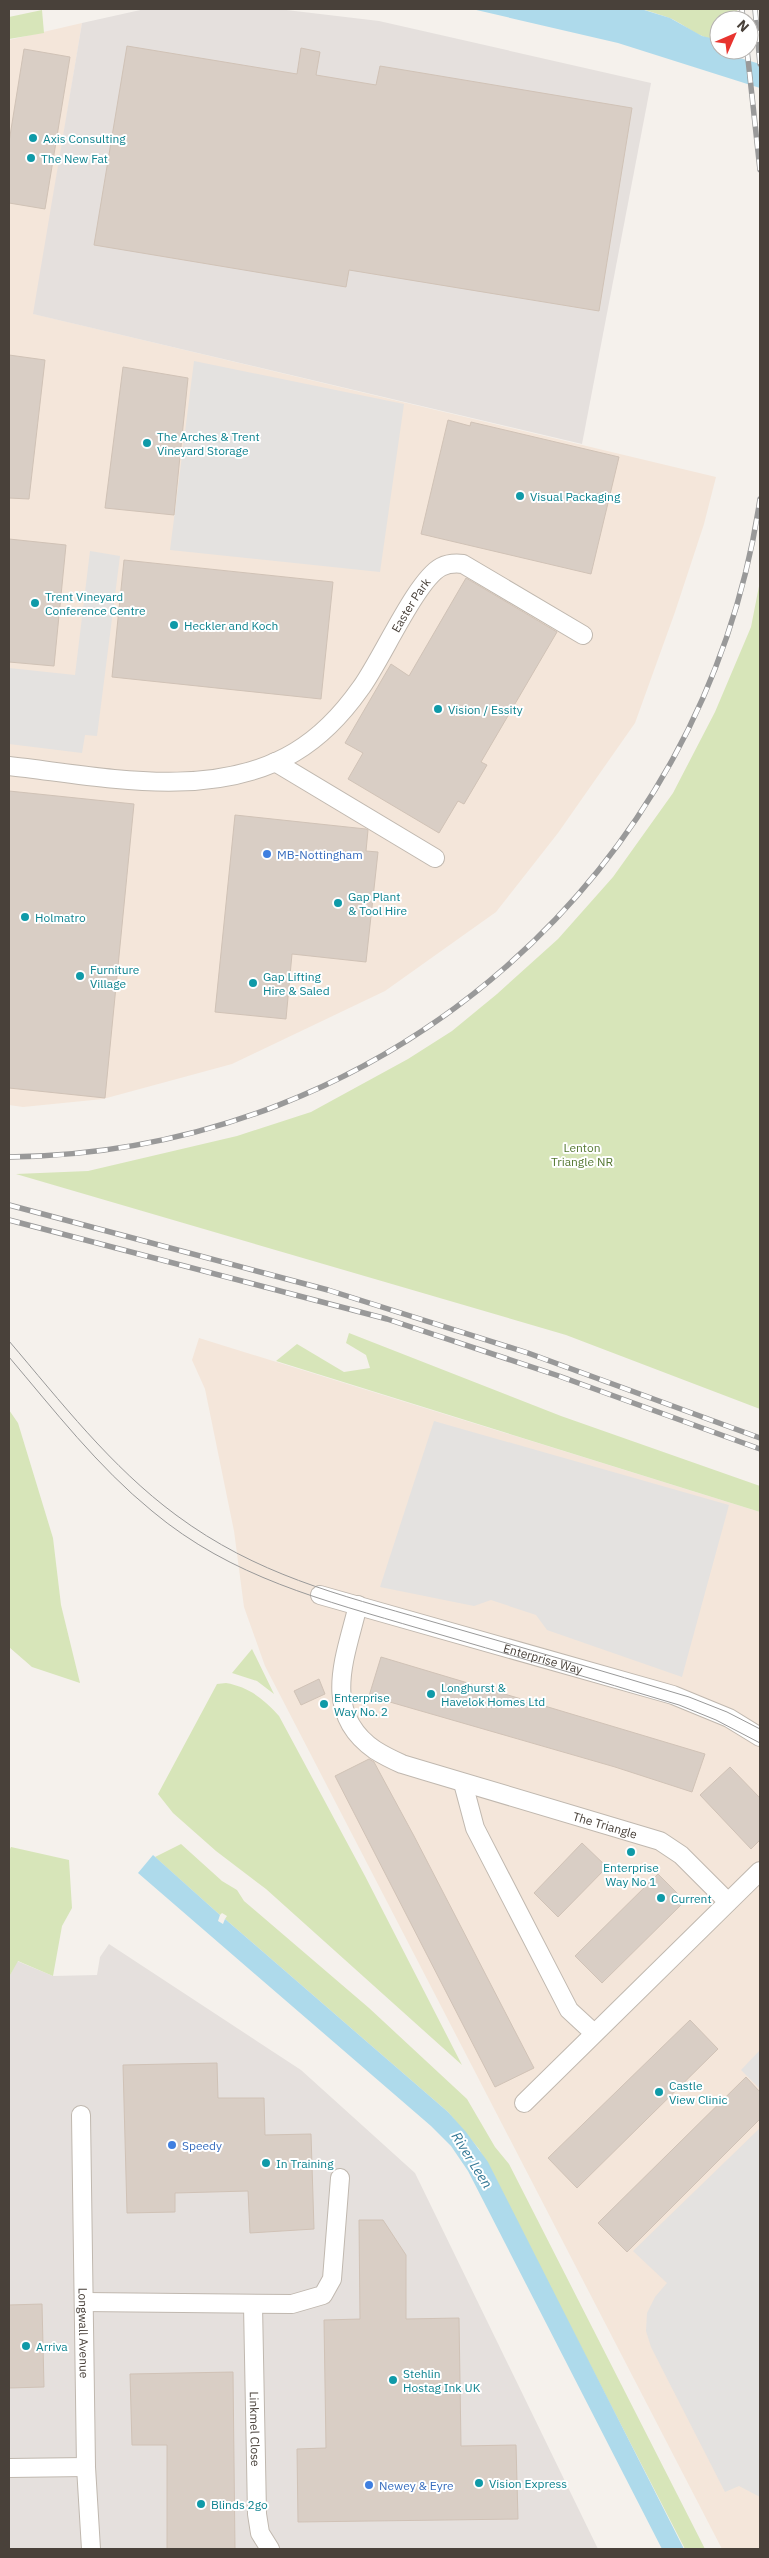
<svg xmlns="http://www.w3.org/2000/svg" width="769" height="2558" font-family="'IBM Plex Sans',sans-serif">
<rect width="100%" height="100%" fill="#f5f1ec"/>
<g fill="#f4e6da">
<polygon points="82,23 34,314 716,477 704,524 675,612 635,723 558,833 496,912 385,991 232,1064 103,1099 23,1107 9,1105 9,40"/>
<polygon points="199,1338 760,1512 760,2549 722,2549 265,1666 244,1607 234,1531 205,1389 192,1360"/>
</g>
<g fill="#e5e0dd">
<polygon points="145,9 278,9 379,21 651,83 582,444 33,314 82,23"/>
<polygon points="109,1944 301,2070 415,2173 598,2549 9,2549 9,1977 17,1961 53,1976 97,1975 100,1957"/>
</g>
<g fill="#d7e5b9">
<path d="M641 9H737L738 20H719V40C700 39 688 27 672 19 662 15 652 12 641 9Z"/>
<polygon points="42,10 44,33 9,39 9,17"/>
<polygon points="760,581 760,1409 566,1335 16,1174 88,1171 237,1136 311,1112 408,1059 452,1031 497,994 558,939 613,877 673,793 715,712 751,627"/>
<polygon points="349,1333 561,1416 760,1486 760,1512 276,1361 297,1344 344,1372 370,1368 366,1355 346,1343"/>
<polygon points="9,1410 18,1423 53,1538 61,1605 80,1683 32,1667 9,1647"/>
<polygon points="252,1649 274,1694 257,1681 232,1673"/>
<path d="M226 1683C249 1687 264 1699 279 1716L365 1876 462 2065 266 1889 216 1851 173 1813 158 1794 217 1684Z"/>
<polygon points="181,1844 222,1881 237,1890 244,1901 369,2008 467,2099 495,2147 509,2164 705,2549 685,2549 479,2149 448,2112 225,1919 227,1916 222,1913 220,1915 155,1857"/>
<polygon points="11,1847 69,1860 72,1908 62,1926 53,1976 18,1961 9,1977 9,1851"/>
</g>
<g fill="#e4e2e0">
<polygon points="194,361 404,404 380,572 170,550"/>
<polygon points="90,551 120,556 97,736 85,735 82,753 9,744 9,668 75,675"/>
<polygon points="434,1421 729,1505 682,1677 547,1630 536,1615 491,1600 474,1606 380,1587"/>
<polygon points="760,2050 760,2089 741,2070"/>
<polygon points="760,2128 760,2497 739,2486 725,2492 651,2347 646,2331 647,2313 655,2297 667,2283 633,2251"/>
</g>
<g fill="#aedaeb">
<polygon points="472,9 641,9 670,18 702,36 719,40 719,50 741,50 740,58 760,64 760,88 618,43"/>
<polygon points="153,1855 220,1915 218,1921 223,1924 225,1919 448,2112 466,2132 488,2162 684,2549 662,2549 468,2171 451,2146 431,2126 138,1873"/>
</g>
<g fill="#d9cec5" stroke="#d0c2b6">
<polygon points="127,46 297,74 301,48 320,52 316,75 376,85 380,66 632,108 599,311 349,270 346,287 94,245"/>
<polygon points="24,49 70,57 45,209 9,203 9,142"/>
<polygon points="9,355 45,360 29,499 9,498"/>
<polygon points="123,367 188,378 174,515 105,508"/>
<polygon points="448,420 470,426 471,422 619,457 591,574 421,534"/>
<polygon points="9,539 66,545 54,666 9,662"/>
<polygon points="124,560 333,582 321,699 112,677"/>
<polygon points="466,578 557,632 481,762 487,765 464,804 458,801 439,833 348,779 363,753 345,743 391,664 409,676"/>
<polygon points="9,791 134,804 105,1098 9,1088"/>
<polygon points="235,815 366,829 368,830 366,851 378,852 366,962 292,954 286,1019 215,1012"/>
<polygon points="381,1657 705,1754 692,1792 615,1767 369,1696"/>
<polygon points="319,1679 325,1694 301,1705 294,1691"/>
<polygon points="369,1759 374,1762 414,1836 534,2068 495,2087 335,1776"/>
<polygon points="730,1767 760,1798 760,1840 751,1849 700,1795"/>
<polygon points="582,1843 607,1867 558,1917 534,1893"/>
<polygon points="658,1874 685,1901 602,1983 575,1956"/>
<polygon points="690,2020 718,2049 577,2188 548,2158"/>
<polygon points="217,2063 218,2098 264,2098 265,2135 311,2134 314,2229 250,2233 248,2191 175,2193 175,2212 127,2213 123,2065"/>
<polygon points="746,2077 760,2092 760,2119 627,2252 598,2223"/>
<polygon points="359,2220 383,2220 406,2255 406,2319 459,2318 461,2446 516,2445 518,2519 298,2522 297,2449 326,2448 324,2320 360,2319"/>
<polygon points="42,2304 44,2387 9,2388 9,2305"/>
<polygon points="233,2372 235,2549 167,2549 167,2445 132,2445 130,2374"/>
</g>
<g fill="none" stroke-linecap="round" stroke-linejoin="round">
<g stroke="#c0b8af" stroke-width="20">
<g id="street">
<polyline points="275,762 435,858"/>
<path id="s1" d="M9 766C99 776 212 802 295 752 320 737 343 713 360 689 380 663 416 580 441 567 449 563 455 563 463 564L583 635"/>
<path id="s2" d="M320 1595 673 1695 729 1718 760 1737"/>
<path id="s3" d="M358 1605C346 1656 320 1712 375 1750 383 1755 393 1760 402 1764L660 1841 681 1855 728 1902"/>
<polyline points="463,1783 475,1828 569,2010 594,2033"/>
<polyline points="524,2103 760,1871"/>
<path id="s4" d="M81 2115 86 2467 91 2549"/>
<polyline points="84,2302 292,2304 323,2295 332,2279 340,2178"/>
<path id="s5" d="M253 2305 257 2514 260 2533 270 2549"/>
<polyline points="9,2468 86,2467"/>
</g>
</g>
<use href="#street" stroke="#fff" stroke-width="18"/>
<g stroke="#999" stroke-width="1">
<path d="M9 1341C61 1402 111 1467 176 1515 257 1575 337 1594 430 1621 517 1646 603 1671 689 1697L727 1712 760 1729"/>
<path d="M9 1357C54 1410 98 1467 152 1511 232 1578 323 1600 421 1629 507 1654 593 1679 679 1705L716 1720 760 1743"/>
</g>
<g stroke="#999" stroke-width="5.5">
<g id="rail">
<polyline points="742,9 743,20"/>
<polyline points="755,9 760,64"/>
<polyline points="747,50 760,170"/>
<path d="M9 1157C388 1153 705 873 760 499"/>
<polyline points="9,1205 328,1290 528,1353 760,1438"/>
<polyline points="9,1220 387,1319 559,1376 760,1449"/>
</g>
</g>
<use href="#rail" stroke="#fff" stroke-width="4" stroke-dasharray="11" stroke-linecap="butt"/>
</g>
<g fill="#0f9aa8" stroke="#fff" stroke-width="2">
<circle cx="33" cy="138" r="5"/>
<circle cx="31" cy="158" r="5"/>
<circle cx="147" cy="443" r="5"/>
<circle cx="520" cy="496" r="5"/>
<circle cx="35" cy="603" r="5"/>
<circle cx="174" cy="625" r="5"/>
<circle cx="438" cy="709" r="5"/>
<circle cx="338" cy="903" r="5"/>
<circle cx="25" cy="917" r="5"/>
<circle cx="80" cy="976" r="5"/>
<circle cx="253" cy="983" r="5"/>
<circle cx="431" cy="1694" r="5"/>
<circle cx="324" cy="1704" r="5"/>
<circle cx="631" cy="1852" r="5"/>
<circle cx="661" cy="1898" r="5"/>
<circle cx="659" cy="2092" r="5"/>
<circle cx="266" cy="2163" r="5"/>
<circle cx="26" cy="2346" r="5"/>
<circle cx="393" cy="2380" r="5"/>
<circle cx="479" cy="2483" r="5"/>
<circle cx="201" cy="2504" r="5"/>
</g>
<g fill="#3f7fe0" stroke="#fff" stroke-width="2">
<circle cx="267" cy="854" r="5"/>
<circle cx="172" cy="2145" r="5"/>
<circle cx="369" cy="2485" r="5"/>
</g>
<g text-anchor="middle" dominant-baseline="central" stroke-width="4" stroke-linejoin="round" paint-order="stroke">
<g font-size="12" fill="#0d838f" stroke="#fff" text-anchor="start">
<text x="43" y="138">Axis Consulting</text>
<text x="41" y="158">The New Fat</text>
<text x="157" y="436">The Arches &amp; Trent<tspan x="157" dy="14">Vineyard Storage</tspan></text>
<text x="530" y="496">Visual Packaging</text>
<text x="45" y="596">Trent Vineyard<tspan x="45" dy="14">Conference Centre</tspan></text>
<text x="184" y="625">Heckler and Koch</text>
<text x="448" y="709">Vision / Essity</text>
<text x="348" y="896">Gap Plant<tspan x="348" dy="14">&amp; Tool Hire</tspan></text>
<text x="35" y="917">Holmatro</text>
<text x="90" y="969">Furniture<tspan x="90" dy="14">Village</tspan></text>
<text x="263" y="976">Gap Lifting<tspan x="263" dy="14">Hire &amp; Saled</tspan></text>
<text x="441" y="1687">Longhurst &amp;<tspan x="441" dy="14">Havelok Homes Ltd</tspan></text>
<text x="334" y="1697">Enterprise<tspan x="334" dy="14">Way No. 2</tspan></text>
<text x="631" y="1867" text-anchor="middle">Enterprise<tspan x="631" dy="14">Way No 1</tspan></text>
<text x="671" y="1898">Current</text>
<text x="669" y="2085">Castle<tspan x="669" dy="14">View Clinic</tspan></text>
<text x="276" y="2163">In Training</text>
<text x="36" y="2346">Arriva</text>
<text x="403" y="2373">Stehlin<tspan x="403" dy="14">Hostag Ink UK</tspan></text>
<text x="489" y="2483">Vision Express</text>
<text x="211" y="2504">Blinds 2go</text>
</g>
<g font-size="12" fill="#49413a" stroke="#fff">
<text stroke="none"><textPath href="#s1" startOffset="481">Easter Park</textPath></text>
<text stroke="none"><textPath href="#s2" startOffset="232">Enterprise Way</textPath></text>
<text stroke="none"><textPath href="#s3" startOffset="401">The Triangle</textPath></text>
<text stroke="none"><textPath href="#s4" startOffset="218">Longwall Avenue</textPath></text>
<text stroke="none"><textPath href="#s5" startOffset="124">Linkmel Close</textPath></text>
</g>
<g font-size="12" fill="#366cbe" stroke="#fff" text-anchor="start">
<text x="277" y="854">MB-Nottingham</text>
<text x="182" y="2145">Speedy</text>
<text x="379" y="2485">Newey &amp; Eyre</text>
</g>
<g font-size="12" fill="#547731" stroke="#fff">
<text x="582" y="1147">Lenton<tspan x="582" dy="14">Triangle NR</tspan></text>
</g>
<g font-size="14" font-style="italic" fill="#357996" stroke="#fff">
<text transform="translate(472 2160) rotate(58)">River Leen</text>
</g>
</g>
<rect width="769" height="2558" fill="none" stroke="#49413a" stroke-width="20"/>
<g transform="translate(734 35) rotate(45)"><circle r="24" fill="#ffffff" stroke="#b6b3b0"/>
<path d="M0-4L9 19L0 12L-9 19Z" fill="#e8342f"/>
<text y="-8" font-size="14" font-weight="bold" text-anchor="middle" fill="#49413a">N</text>
</g>
</svg>
